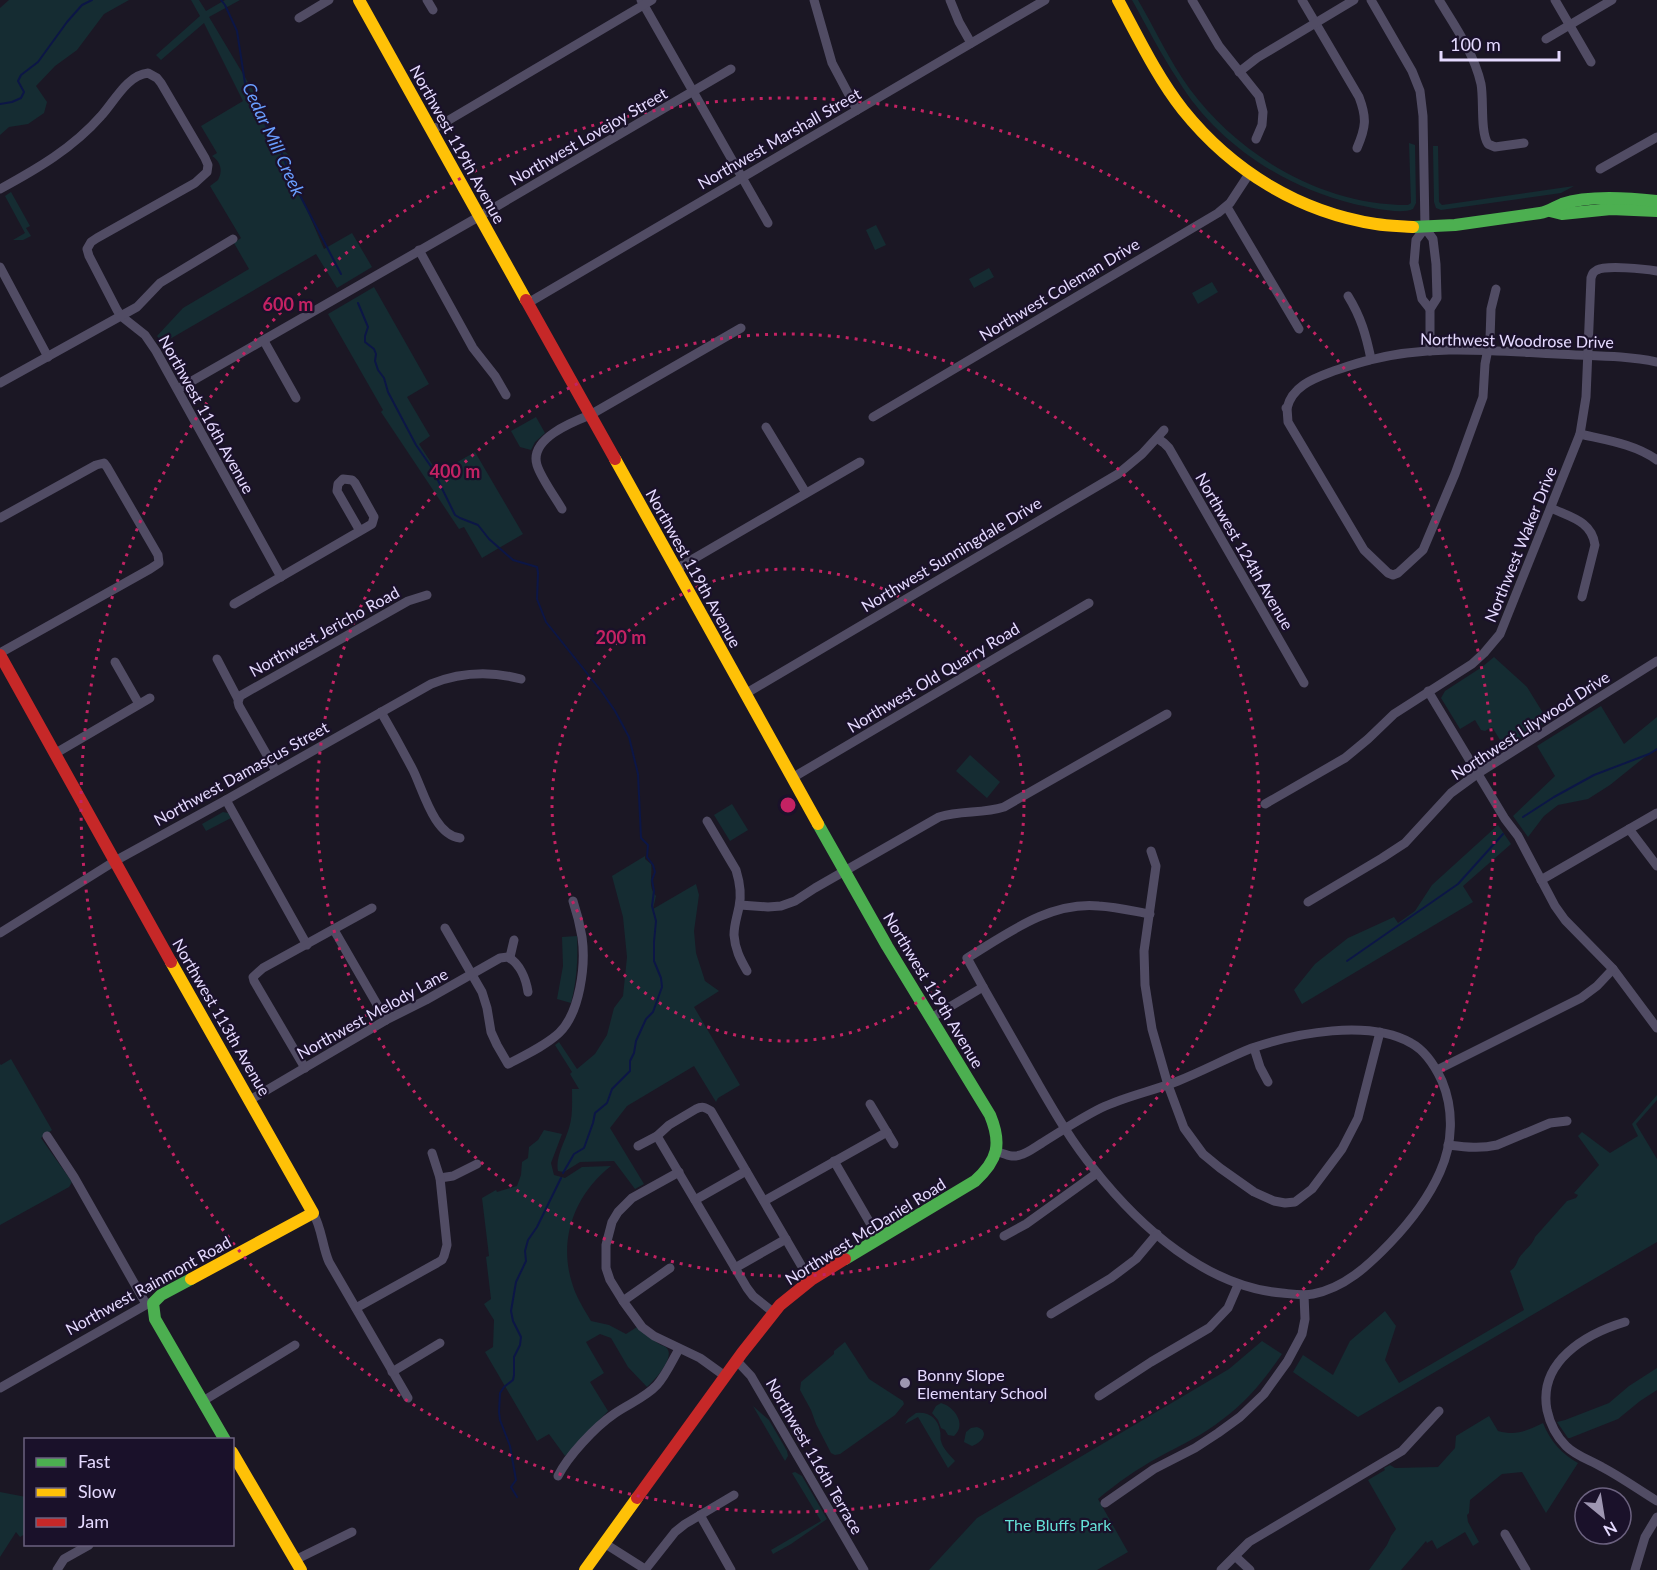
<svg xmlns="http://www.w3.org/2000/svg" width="1657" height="1570" font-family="Lato,sans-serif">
<rect width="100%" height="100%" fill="#1b1724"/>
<g fill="#152c32">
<polygon points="9,0 129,0 104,14 77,50 55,66 36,86 47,102 44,113 28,124 9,127 0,135 0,8"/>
<path d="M191 0H199L206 11 225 0H240L209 17 255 94 245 100C256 111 269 121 271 137L278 141 280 147 292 158 289 165 290 171 324 249 352 233 372 267 337 288 316 254 163 343 157 336 183 308 249 269 234 243 241 238 210 186 218 180C223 171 221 162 212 156L217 153 201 126 243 101 204 23 161 60 156 55 200 16Z"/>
<path d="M1132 0H1138C1155 29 1169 60 1189 88 1239 156 1322 205 1408 205L1411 203 1409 143 1415 145 1416 203 1413 209C1400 215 1369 207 1354 204 1284 187 1216 143 1178 80 1161 54 1147 27 1132 0Z"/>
<polygon points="1433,146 1438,146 1439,202 1442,205 1574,186 1561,193 1441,210 1436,208 1434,202"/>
<polygon points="11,192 30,226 26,228 31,236 23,240 13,240 25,233 5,196"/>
<polygon points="876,225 886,245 875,250 866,230"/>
<polygon points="989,268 994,277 974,288 969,279"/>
<polygon points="1212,282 1218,292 1198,304 1192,293"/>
<polygon points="374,287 429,384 407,397 430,436 419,444 438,473 475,452 523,534 482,558 464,527 459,529 381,412 383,410 328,314"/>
<polygon points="536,417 545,433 535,442 531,450 520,447 511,431"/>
<polygon points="1494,657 1527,687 1548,721 1505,748 1492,727 1485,731 1481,730 1475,720 1460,729 1441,698 1445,691 1482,667"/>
<polygon points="1601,706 1624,744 1657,717 1657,750 1646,756 1610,785 1588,799 1558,805 1544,816 1528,837 1513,816 1555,776 1537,746"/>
<polygon points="970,755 1000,782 987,798 956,771"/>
<polygon points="732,804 748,830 730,841 714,815"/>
<polygon points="223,812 228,813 231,818 206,831 202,824"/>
<polygon points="1498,825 1511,844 1463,886 1473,902 1302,1004 1294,990 1315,964 1348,938 1394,917 1398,923 1415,911 1432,885"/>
<path d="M645 856V859L651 864C653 875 647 886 656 896L653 909 696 884 699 895 694 931 696 953 705 981 719 991 694 1007 740 1085 718 1098 716 1102 694 1066 627 1106 610 1128 644 1184 635 1189 614 1161 580 1162 564 1172 558 1171C555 1157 565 1142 569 1128 573 1116 572 1102 572 1089H579L570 1074 572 1072 555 1045 559 1042 577 1069 595 1054 607 1035 614 1008 623 996 627 957 623 917 612 876Z"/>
<path d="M577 936C578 959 577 980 571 1003L557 999 563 966 562 937Z"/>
<polygon points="11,1059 52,1130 41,1138 72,1182 69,1187 0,1225 0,1064 1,1065"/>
<path d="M1657 1095V1100L1636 1124 1657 1159V1242L1358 1417 1293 1372 1303 1355 1333 1375 1350 1341 1385 1311 1396 1326 1385 1360 1399 1383 1524 1310 1510 1271C1516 1267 1516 1264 1519 1258 1524 1250 1532 1246 1535 1237L1567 1201 1576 1198 1578 1195 1574 1193 1599 1165 1578 1136 1582 1132 1610 1153 1638 1136 1632 1124Z"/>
<path d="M544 1130 562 1134 551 1163 554 1175 565 1178 582 1167 611 1166C575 1194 558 1239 572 1283 576 1297 584 1309 591 1321L609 1325 626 1334 637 1327C644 1334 652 1340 661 1345 664 1346 667 1347 668 1350 673 1360 654 1381 647 1387L628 1367 611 1338 600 1334 586 1342 604 1373 590 1382 608 1411 565 1456 549 1434 537 1441 485 1352 493 1347 494 1320 484 1304 491 1299 486 1257 489 1256 482 1198 496 1190 497 1192 517 1186 521 1175 522 1162 528 1158 529 1147 538 1140Z"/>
<path d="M1262 1341 1282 1354C1265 1379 1247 1401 1223 1419 1203 1435 1181 1445 1159 1457 1137 1469 1117 1483 1098 1499L1128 1552 1097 1570H929L977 1518 1229 1369Z"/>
<polygon points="845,1342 869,1379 903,1401 904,1404 895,1415 840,1454 835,1455 831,1453 816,1424 811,1410 800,1390 801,1382 834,1354 834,1351"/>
<polygon points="1657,1368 1657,1390 1640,1401 1618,1419 1570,1438 1568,1438 1557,1422 1565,1420 1609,1403 1629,1386"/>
<path d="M941 1403C955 1407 967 1425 954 1436L948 1435 945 1430 941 1428 938 1420 932 1413 936 1406Z"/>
<polygon points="753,1406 769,1420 787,1451 788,1456 785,1461"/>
<path d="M916 1413C928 1411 938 1418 940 1431 941 1434 940 1439 941 1441 943 1449 950 1455 955 1461L948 1468 918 1417 905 1424 908 1419Z"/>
<path d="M1489 1416 1498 1431C1517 1436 1526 1431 1543 1423 1550 1441 1562 1454 1578 1463L1546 1513 1522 1472 1502 1474 1470 1500 1469 1513 1467 1515 1468 1522 1479 1542 1473 1546 1465 1532 1437 1549 1432 1540 1427 1543 1426 1541 1401 1570H1369L1387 1545 1391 1536 1396 1529 1368 1480 1385 1470 1384 1468 1390 1465 1395 1468 1438 1467 1455 1448 1456 1436Z"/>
<path d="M977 1427C991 1432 981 1443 972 1446L964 1442 966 1432 971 1428Z"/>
<polygon points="795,1472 802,1476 827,1519 791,1544 773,1554 771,1550 821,1521 792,1473"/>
<polygon points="0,1492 26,1497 25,1534 20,1537 16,1532 0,1557"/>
</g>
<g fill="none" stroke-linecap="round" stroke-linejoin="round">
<g stroke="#0c1646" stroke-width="2">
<polyline points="221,0 225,5 237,31 245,83 254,104 282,154 293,182 341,274"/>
<polyline points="0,104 12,102 21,98 24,92 18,81 21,75 38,62 67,22 82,5 92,0"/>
<polyline points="358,303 368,327 365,336 365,342 374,349 376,354 375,361 378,370 384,378 388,392 416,445 432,468 455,515 460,518 478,525 489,539 513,560 537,567 538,573 537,599 546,622 602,692 615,711 629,737 638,774 641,838 648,845 647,857 653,865 655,872 652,880 654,891 652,906 656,921 654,942 654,961 661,978 662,987 653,1012 646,1019 636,1041 634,1053 630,1061 630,1071 612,1089 607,1103 595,1113 593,1123 584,1148 574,1154 563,1173"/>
<polyline points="1523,817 1554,797 1594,775 1649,754 1657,749"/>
<polyline points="1347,961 1458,884 1503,834"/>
<polyline points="517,1497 511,1487 516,1480 510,1446 500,1420 499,1412 500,1393 504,1387 513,1380 514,1375 514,1357 520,1345 521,1337 513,1321 511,1311 516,1282 526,1261 525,1251 528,1240 537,1227 561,1178"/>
</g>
<g stroke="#514c64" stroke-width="9">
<polyline points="427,0 433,10"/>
<polyline points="641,0 768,223"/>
<polyline points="814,0 832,63 857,110"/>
<polyline points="950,0 959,22 971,43"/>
<polyline points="1192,0 1219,46 1259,96 1263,112 1262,125 1256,139"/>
<path d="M1302 0 1359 97C1367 118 1366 127 1357 148"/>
<polyline points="1371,0 1412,71 1420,91 1423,116 1425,228 1433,239 1436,264 1437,298 1430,309 1430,351"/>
<path d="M1439 0C1455 26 1474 53 1481 84 1484 100 1480 131 1488 144L1495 147 1524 143"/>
<polyline points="1555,0 1591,62"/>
<polyline points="299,18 329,0"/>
<polyline points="1546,39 1612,0"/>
<polyline points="1239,72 1257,58 1354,0"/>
<polyline points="432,130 652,0"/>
<polyline points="1600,169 1657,137"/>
<path d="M0 189C37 169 73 148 101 116 114 102 127 75 148 73L157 78 161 83 205 158 208 165 207 172 195 183 97 238 91 242 87 249 89 256 117 310 121 316 145 335 156 351 281 577"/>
<polyline points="1227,207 1299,329"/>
<polyline points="1425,228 1416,240 1414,263 1422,299 1430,309"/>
<polyline points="419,250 473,348 495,376 506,395"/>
<polyline points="0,267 48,357"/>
<path d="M1348 296C1361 317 1366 335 1371 359"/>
<polyline points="528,303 1045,0"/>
<polyline points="264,341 296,398"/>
<polyline points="0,383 137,307 160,283 233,239"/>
<polyline points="178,389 480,216 731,69"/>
<path d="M1286 408H1287C1292 387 1312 379 1331 372 1343 368 1356 363 1370 360 1430 344 1495 351 1557 354 1590 356 1624 355 1657 362"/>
<polyline points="1287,408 1288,422 1364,550 1388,573 1393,575 1398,573 1423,550 1455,474 1483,397 1485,364 1490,339 1491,309 1496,289"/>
<polyline points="873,417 1218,213 1230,203 1249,174"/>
<polyline points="766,427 806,493"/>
<path d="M1580 434C1606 440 1635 444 1657 460"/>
<polyline points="1157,438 1164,443 1169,448 1304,683"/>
<path d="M1551 508C1570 517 1592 521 1595 545L1582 597"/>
<path d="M562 509C555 497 541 478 537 465 529 439 572 422 590 415L741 328"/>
<polyline points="0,518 96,465 104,463 107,467 158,555 159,563 150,569 0,653"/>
<polyline points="676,569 860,462"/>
<polyline points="234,604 360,531 372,524 374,517 355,483 352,480 343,479 338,484 337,491 360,531"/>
<polyline points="217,659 238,699"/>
<polyline points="115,662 139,704"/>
<polyline points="1428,691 1505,819 1518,836 1555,906 1565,920 1613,969 1657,1028"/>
<polyline points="745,694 1118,474 1142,454 1164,430"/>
<path d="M381 712C392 731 403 751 413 770 423 790 434 835 460 838"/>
<polyline points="56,753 150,698"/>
<polyline points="276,771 239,706 238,702 240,696 408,601 427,595"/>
<polyline points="792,778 1089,603"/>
<polyline points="226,800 307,945"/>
<path d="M1265 804 1345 758 1368 739 1394 714 1472 664 1484 653 1500 634 1580 434 1586 397 1591 278C1593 273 1592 273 1597 270 1606 265 1645 269 1657 271"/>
<path d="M707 821 736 870C740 883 742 894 739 907 737 917 734 925 734 935 735 949 740 959 747 971"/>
<polyline points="1629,829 1657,866"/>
<polyline points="1151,851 1156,866 1144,951 1145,985 1152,1029 1168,1085 1184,1128 1203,1154 1220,1168 1254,1192 1274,1201 1285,1203 1295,1202 1312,1189 1342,1149 1358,1118 1380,1032"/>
<polyline points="1541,880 1657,813"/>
<polyline points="1308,902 1382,858 1405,843 1451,793 1477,774 1657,661"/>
<path d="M740 905 768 907 781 906 795 901 815 888 939 817C961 810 982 814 1004 807L1167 714"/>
<path d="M445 928 482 992 487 1008 491 1032 497 1045 508 1064C525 1055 545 1046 559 1033 580 1013 586 965 582 937 580 925 577 913 573 901"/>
<polyline points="334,930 386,1020"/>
<path d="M0 933 115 861 226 800 431 684C461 672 491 671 521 679"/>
<polyline points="510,957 514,940"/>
<path d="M983 987C1001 1018 1018 1049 1036 1080 1054 1111 1071 1141 1094 1169 1139 1226 1206 1287 1282 1293 1292 1294 1303 1296 1313 1294 1344 1288 1368 1266 1390 1243 1410 1222 1428 1199 1440 1172 1453 1143 1454 1110 1442 1081 1435 1066 1426 1051 1411 1043 1369 1019 1296 1033 1252 1048 1227 1058 1203 1071 1178 1081 1153 1091 1126 1096 1101 1108 1081 1118 1061 1131 1042 1143 1035 1147 1028 1153 1020 1155 1012 1158 1004 1154 996 1151"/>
<path d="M931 1018 983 987 967 958C1007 934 1050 901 1099 906 1116 907 1133 911 1150 914"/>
<polyline points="1254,1048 1260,1067 1268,1082"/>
<polyline points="305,1068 254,981 253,977 263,968 372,908"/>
<polyline points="1437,1070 1581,998 1597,986 1613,969"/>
<path d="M250 1100 386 1020 426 1000 500 958 508 957C520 964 526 979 528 992"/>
<polyline points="870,1104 894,1144"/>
<polyline points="47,1136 74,1177 146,1304"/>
<polyline points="657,1136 747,1288 753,1296 773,1312"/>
<path d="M1448 1145C1465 1147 1480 1149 1497 1145L1550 1123 1567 1121"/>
<path d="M638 1146 657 1136 669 1125 696 1109C702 1106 705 1107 711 1111L801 1265"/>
<polyline points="834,1161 870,1223"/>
<polyline points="679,1172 632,1198 618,1212 612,1222 606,1245 606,1268 610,1280 623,1301 642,1327 654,1336 700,1358 725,1376"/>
<polyline points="440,1178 453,1176 477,1164"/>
<polyline points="695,1200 746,1171"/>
<polyline points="764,1201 887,1132"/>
<path d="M313 1213C322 1228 322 1246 329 1262L408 1398"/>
<polyline points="1004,1236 1026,1224 1097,1173"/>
<polyline points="735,1268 786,1239"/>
<polyline points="623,1301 670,1268"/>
<polyline points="356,1308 437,1263 442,1260 444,1256 447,1245 440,1178 432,1153"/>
<polyline points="1051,1314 1111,1278 1136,1259 1157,1234"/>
<path d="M1625 1322C1585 1334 1538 1362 1547 1410 1550 1424 1556 1436 1566 1446 1576 1456 1590 1460 1602 1467 1621 1477 1639 1490 1657 1501"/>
<polyline points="736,1360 751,1376 864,1570"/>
<polyline points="392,1372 440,1343"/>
<polyline points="0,1388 149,1303"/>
<polyline points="1099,1396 1151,1362 1209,1328 1228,1308 1238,1285"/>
<polyline points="203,1401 295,1345"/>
<path d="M558 1476C568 1456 595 1427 614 1414 628 1404 645 1398 657 1385 666 1375 672 1361 679 1349"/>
<polyline points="1105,1503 1154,1469 1195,1448 1218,1433 1240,1417 1264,1394 1287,1362 1302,1334 1305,1319 1304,1295"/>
<polyline points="700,1515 731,1570"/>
<polyline points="1505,1534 1526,1570"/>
<polyline points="604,1543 645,1569"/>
<polyline points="1235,1556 1250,1570"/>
<polyline points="295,1560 352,1532"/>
<polyline points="57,1570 64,1559 89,1545"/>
<polyline points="645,1570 675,1532 685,1524 734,1495"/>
<polyline points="1221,1570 1249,1542 1402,1451 1439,1411"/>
<polyline points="1635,1570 1645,1537 1657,1517"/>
</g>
<g stroke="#4caf50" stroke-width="12">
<polyline points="1550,211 1562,214 1611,209 1657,211"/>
<path d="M1413 227 1455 225 1540 213C1549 212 1554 207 1562 204 1588 195 1630 198 1657 201"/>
<path d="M818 824 887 946 990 1115C1002 1144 998 1160 975 1181L845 1259"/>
<polyline points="191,1279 161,1295 153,1303 155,1319 225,1440"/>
</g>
<g stroke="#ffc107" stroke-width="12">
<polyline points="359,0 526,300"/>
<path d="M1118 0C1138 37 1157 77 1183 110 1232 171 1299 212 1376 224 1388 226 1401 226 1413 227"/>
<polyline points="615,459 818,824"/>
<polyline points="171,962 313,1213 191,1279"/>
<polyline points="232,1452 301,1570"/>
<polyline points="585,1570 637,1498"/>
</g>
<g stroke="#c62828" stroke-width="12">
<polyline points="526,300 615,459"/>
<polyline points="0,655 171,962"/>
<polyline points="637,1498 742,1353 780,1305 811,1280 845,1259"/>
</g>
</g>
<g fill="none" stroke="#c42263" stroke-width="3" stroke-dasharray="3 6">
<circle cx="788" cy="805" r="236"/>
<circle cx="788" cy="805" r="471"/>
<circle cx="788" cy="805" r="707"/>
</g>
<circle fill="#9e96b2" stroke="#1a112a" stroke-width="2" cx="905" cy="1383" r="6"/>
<g text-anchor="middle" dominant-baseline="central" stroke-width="4.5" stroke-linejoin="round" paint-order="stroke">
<g font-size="16" fill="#e5daff" stroke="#1a112a">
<text transform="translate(588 136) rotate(-30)">Northwest Lovejoy Street</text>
<text transform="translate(779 138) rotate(-30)">Northwest Marshall Street</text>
<text transform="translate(458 144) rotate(61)">Northwest 119th Avenue</text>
<text transform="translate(1059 289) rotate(-31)">Northwest Coleman Drive</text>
<text transform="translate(1517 340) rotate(1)">Northwest Woodrose Drive</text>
<text transform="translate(207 414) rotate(61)">Northwest 116th Avenue</text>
<text transform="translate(1520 544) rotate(-68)">Northwest Waker Drive</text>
<text transform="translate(1245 551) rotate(60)">Northwest 124th Avenue</text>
<text transform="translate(951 554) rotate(-31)">Northwest Sunningdale Drive</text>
<text transform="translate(694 568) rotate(61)">Northwest 119th Avenue</text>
<text transform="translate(324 631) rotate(-29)">Northwest Jericho Road</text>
<text transform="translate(933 677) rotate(-31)">Northwest Old Quarry Road</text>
<text transform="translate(1530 725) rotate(-33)">Northwest Lilywood Drive</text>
<text transform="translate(241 773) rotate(-29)">Northwest Damascus Street</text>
<text transform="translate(934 990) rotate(59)">Northwest 119th Avenue</text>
<text transform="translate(372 1013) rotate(-29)">Northwest Melody Lane</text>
<text transform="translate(222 1017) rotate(60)">Northwest 113th Avenue</text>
<text transform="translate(865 1231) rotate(-32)">Northwest McDaniel Road</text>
<text transform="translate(148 1285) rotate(-29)">Northwest Rainmont Road</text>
<text transform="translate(815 1456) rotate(60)">Northwest 116th Terrace</text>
</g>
<g font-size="16" fill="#e5daff" stroke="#1a112a" text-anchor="start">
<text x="917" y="1374">Bonny Slope<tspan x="917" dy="18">Elementary School</tspan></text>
</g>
<g font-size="16" fill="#65e0d7" stroke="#1a112a">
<text x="1058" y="1524">The Bluffs Park</text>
</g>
<g font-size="18" font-style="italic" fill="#699efe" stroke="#1a112a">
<text transform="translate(274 139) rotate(65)">Cedar Mill Creek</text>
</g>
</g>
<circle cx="788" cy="805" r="9" fill="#c42263" stroke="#1a112a" stroke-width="3"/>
<g font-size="18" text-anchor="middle" font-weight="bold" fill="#c42263" stroke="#1a112a" stroke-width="4.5" stroke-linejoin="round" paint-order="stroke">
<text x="288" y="311">600 m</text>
<text x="455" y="478">400 m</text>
<text x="621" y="644">200 m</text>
</g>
<rect x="24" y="1438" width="210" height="108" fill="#1a112a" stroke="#6b617f" stroke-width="1.5"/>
<rect x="36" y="1458" width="30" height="9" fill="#4caf50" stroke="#6b617f" stroke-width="1.5"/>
<text x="78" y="1468" font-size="18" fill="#e5daff">Fast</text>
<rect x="36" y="1488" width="30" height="9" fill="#ffc107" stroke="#6b617f" stroke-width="1.5"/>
<text x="78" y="1498" font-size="18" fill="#e5daff">Slow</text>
<rect x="36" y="1518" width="30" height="9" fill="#c62828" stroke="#6b617f" stroke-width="1.5"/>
<text x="78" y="1528" font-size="18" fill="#e5daff">Jam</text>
<g transform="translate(1603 1516) rotate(150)"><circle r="28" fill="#1a112a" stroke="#6b617f" stroke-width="1.5"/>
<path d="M0-4.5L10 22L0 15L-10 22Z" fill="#9e96b2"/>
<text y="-9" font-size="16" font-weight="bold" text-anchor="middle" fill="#e5daff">N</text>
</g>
<path d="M1441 51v9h118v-9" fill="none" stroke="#e5daff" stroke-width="3"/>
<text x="1450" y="51" font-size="18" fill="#e5daff" stroke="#1a112a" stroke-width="4.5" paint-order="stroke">100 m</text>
</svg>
